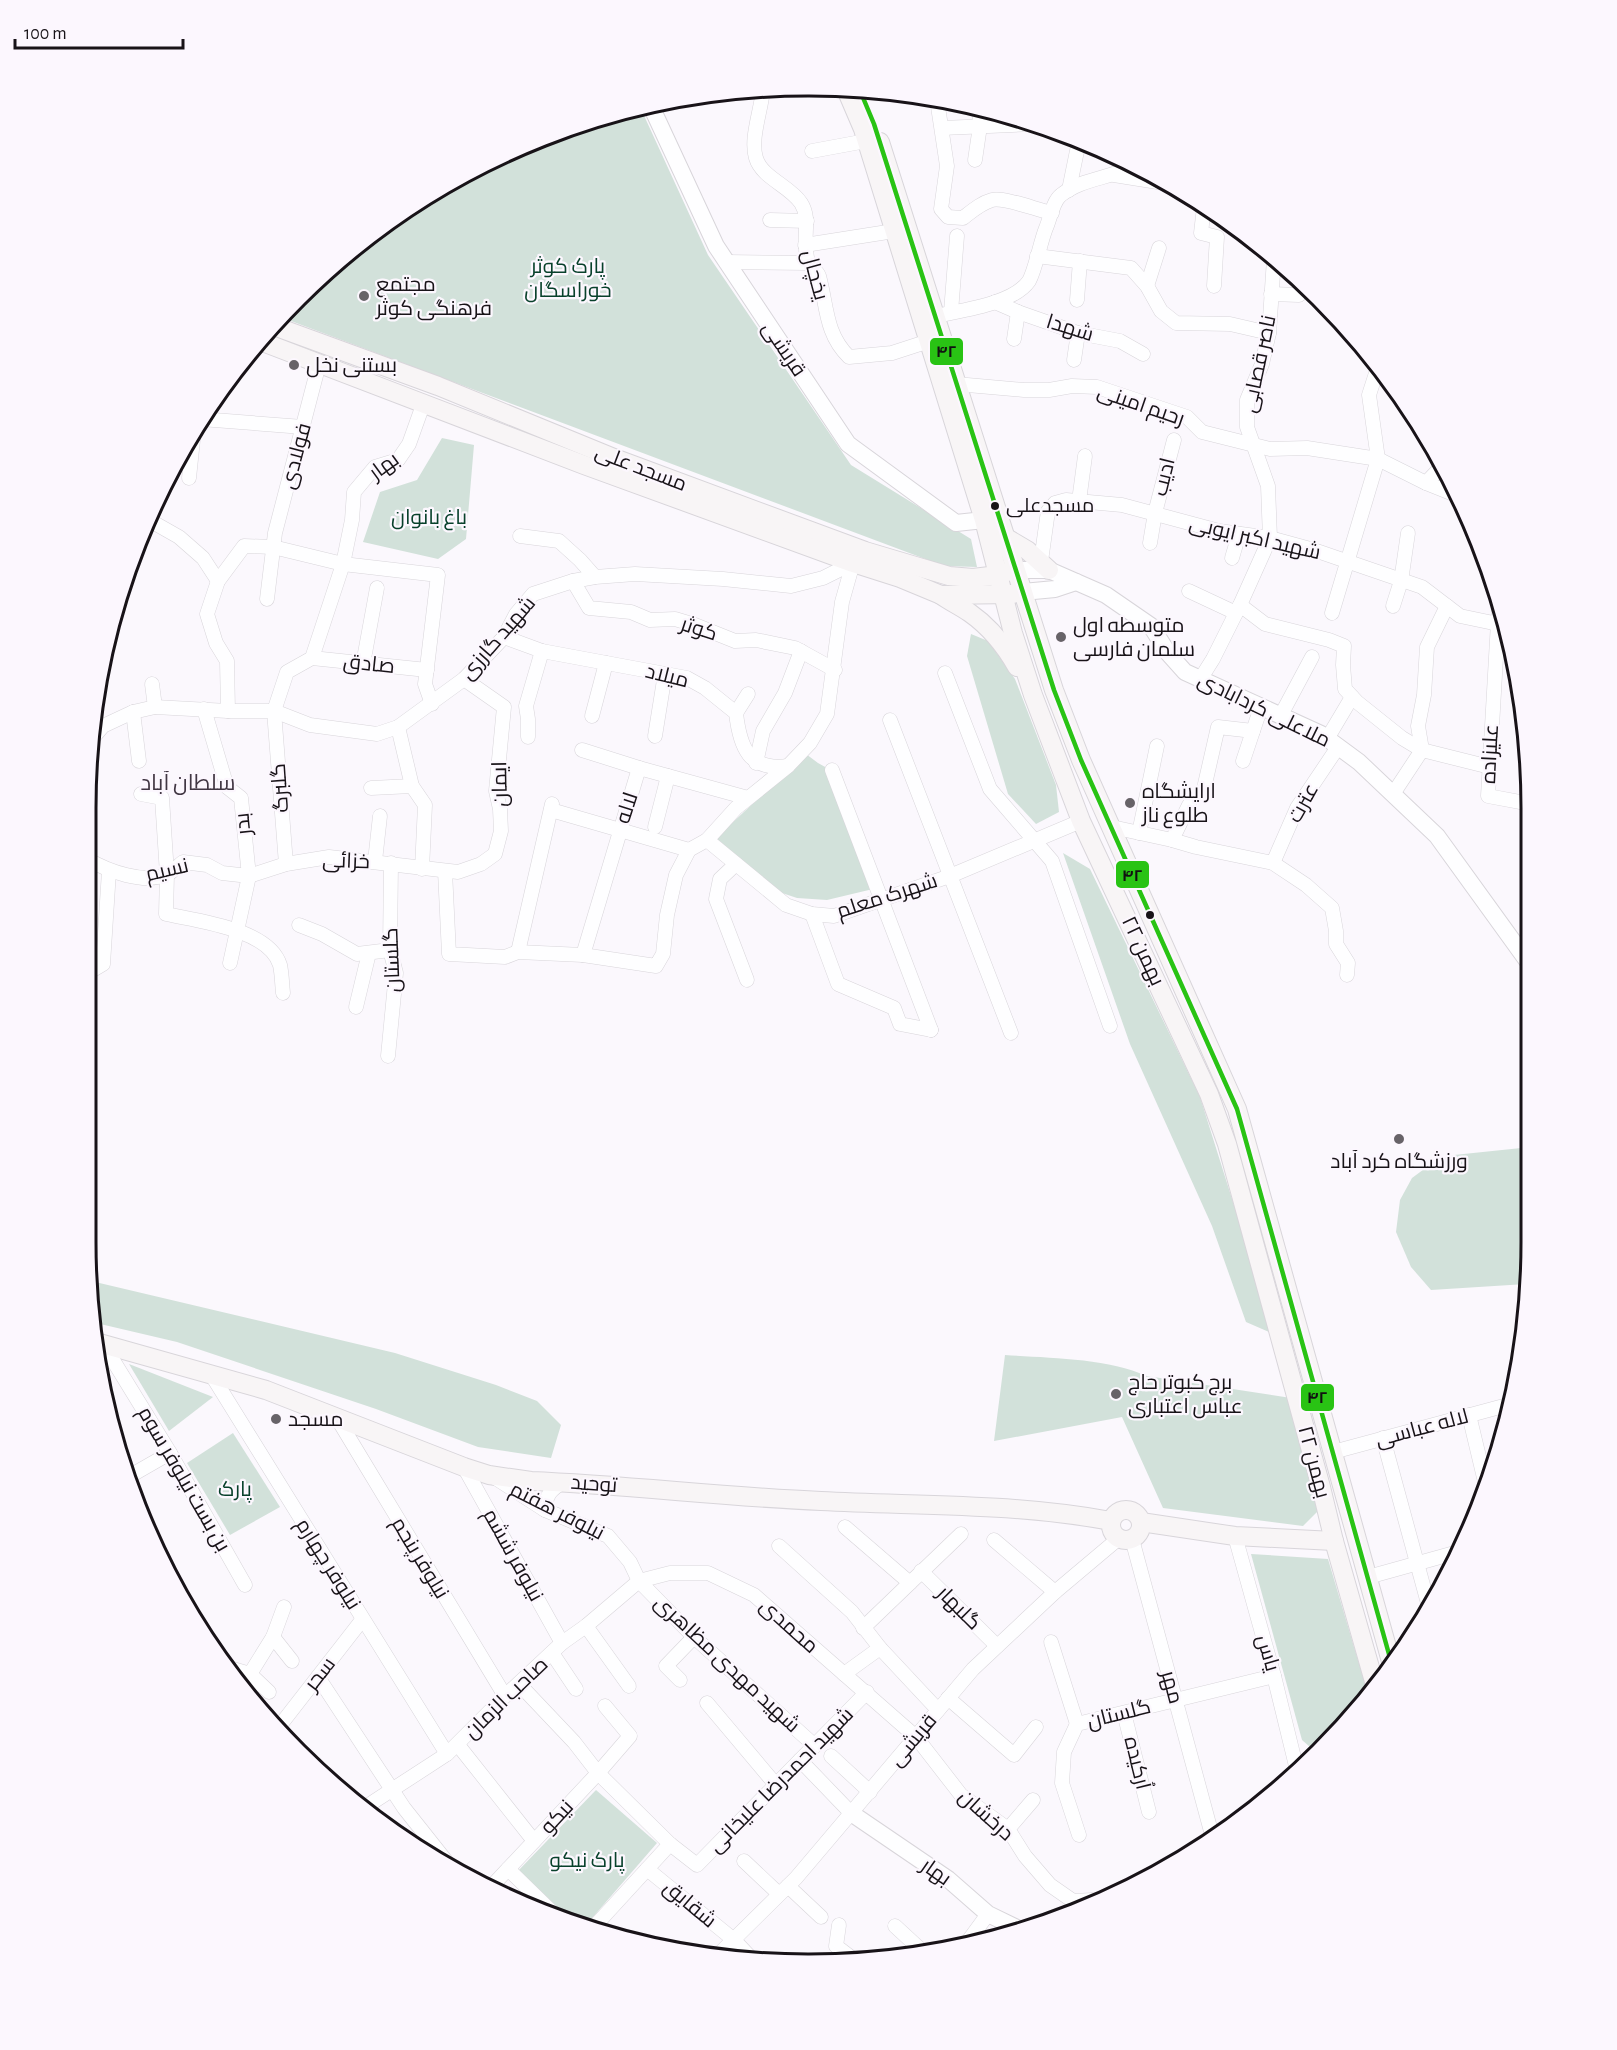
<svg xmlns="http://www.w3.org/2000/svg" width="1617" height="2050" font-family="'Alegreya Sans',Cairo,sans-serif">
<rect width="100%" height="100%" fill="#fbf8fd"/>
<g fill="#d2e1da">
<polygon points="641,109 708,255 851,465 971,539 977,567 944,566 291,321 293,306 332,265 447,183 576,124"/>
<polygon points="442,438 474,445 466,539 438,559 363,542 380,492 417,480"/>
<polygon points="971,634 988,641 1015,679 1056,785 1059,812 1036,824 1008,794 967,656"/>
<polygon points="806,754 818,763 827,768 873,889 827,900 797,898 776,891 716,838"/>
<polygon points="1063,853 1090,869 1200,1097 1254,1269 1269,1332 1246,1322 1212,1226 1130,1044"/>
<polygon points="1531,1147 1531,1242 1527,1284 1431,1290 1411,1267 1396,1232 1400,1200 1412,1178 1435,1161 1454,1155"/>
<polygon points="91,1281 395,1353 496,1385 537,1401 561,1425 551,1458 478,1447 376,1409 177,1342 96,1323"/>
<path d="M1005 1355C1049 1358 1107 1358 1147 1376L1291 1398 1322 1507 1303 1526 1163 1508 1122 1417 994 1441Z"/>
<polygon points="129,1364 213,1397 169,1431"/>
<polygon points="233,1433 280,1507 230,1535 187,1463"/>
<polygon points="1251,1554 1328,1559 1368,1694 1318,1754 1302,1740"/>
<polygon points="596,1790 657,1843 586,1925 567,1917 517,1872"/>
</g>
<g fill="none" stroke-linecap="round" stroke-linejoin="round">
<g stroke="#d8d5da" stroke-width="15">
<g id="minor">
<path d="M763 90C761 111 750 139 756 158 762 178 790 186 801 203 810 217 804 233 806 248 806 252 807 258 808 262 810 268 817 270 819 276 827 305 825 334 849 357L892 353 929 341"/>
<path d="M937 100 947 166 941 209 948 217 963 218C972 211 981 203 992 200 1005 197 1037 210 1052 213"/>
<polyline points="942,128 1033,124"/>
<polyline points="812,151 866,141"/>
<polyline points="975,160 980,126 979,107"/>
<polyline points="1114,175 1164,183"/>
<polyline points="1069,190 1079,141"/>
<polyline points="1204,207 1201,233 1217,237 1214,286"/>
<polyline points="770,220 807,221"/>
<polyline points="805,245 894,231"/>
<polyline points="1037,256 1131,268 1147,286 1161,311 1176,323 1230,324 1269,333"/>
<polyline points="726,262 808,263"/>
<polyline points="1147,286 1159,248"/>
<polyline points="1271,294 1299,295"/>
<polyline points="1077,300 1080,261"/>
<polyline points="995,302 1018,312 1078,333 1120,341 1143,354"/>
<polyline points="951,312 957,236"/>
<path d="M936 316C962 310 1013 304 1029 281 1036 268 1040 243 1046 228 1050 219 1053 201 1061 195 1081 179 1106 179 1129 168L1130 161"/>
<polyline points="1014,339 1018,312"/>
<polyline points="1074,360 1078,333"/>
<polyline points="956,384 1024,390 1049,390 1072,386 1097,387 1187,417 1202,432 1270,449 1307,448 1378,459 1426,483 1456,495"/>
<polyline points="201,419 303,427"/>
<polyline points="189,478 194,430"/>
<polyline points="1426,483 1443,465"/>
<polyline points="1079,501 1085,456"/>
<polyline points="149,520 179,537 203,558 218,581"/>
<polyline points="520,536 559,541 580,560 595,577"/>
<polyline points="1150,543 1155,513 1174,440"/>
<polyline points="1232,558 1239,534"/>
<polyline points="1041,561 1048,511 1055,503 1066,500 1122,505 1219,531 1270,538 1314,550 1422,587 1460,616 1503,625"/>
<polyline points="573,581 589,608 631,612 650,620 675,619 695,625 735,641 756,640 795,648 835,670"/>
<polyline points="1189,591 1236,613"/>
<polyline points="267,599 275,533 319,364"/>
<polyline points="1240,605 1265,624 1329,640 1344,646 1343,665 1345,689 1357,702 1402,738 1422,750 1490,767"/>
<polyline points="1499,605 1488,796 1530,804"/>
<polyline points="1393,606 1401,581 1408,533"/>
<polyline points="1332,613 1378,459 1369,395 1378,367"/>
<path d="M504 637 542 651 687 678 705 688 736 713C740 748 749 771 788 766"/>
<polyline points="312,658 343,564 352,520 354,492 375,467 398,460 409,444 424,402"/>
<polyline points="363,664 377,588"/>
<polyline points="945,673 990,789 1052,861 1110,1026"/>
<polyline points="1201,678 1213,659 1240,605 1270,538 1268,486 1247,427 1247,400 1262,364 1269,333 1274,259"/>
<polyline points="152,684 155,707"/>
<polyline points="204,709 227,787 241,798 249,876 230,963"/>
<polyline points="228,711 227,661 216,643 207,614 218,581 244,546 273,547 343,564 438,575 425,684 432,704"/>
<polyline points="133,712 139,761"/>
<polyline points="736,713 748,694"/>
<polyline points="1281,715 1312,657"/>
<polyline points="592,716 606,663"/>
<polyline points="890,720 1011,1033"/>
<polyline points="398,727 412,786 425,805 422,869"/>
<polyline points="655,736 665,674"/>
<polyline points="528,737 528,719 526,706 542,651"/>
<polyline points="1327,739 1352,697"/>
<polyline points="91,740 103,726 133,712 155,707 228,711 274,711 310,725 377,734 398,727 464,679 504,637 516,614 533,594 573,581 595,577 635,574 723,579 791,586 823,578 853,563"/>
<polyline points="582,750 639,768"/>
<polyline points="1243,761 1261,707"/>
<polyline points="756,763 763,731 785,693 801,651"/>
<polyline points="832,770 931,1030"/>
<polyline points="1205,784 1218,727 1253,731"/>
<polyline points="371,788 412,786"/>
<path d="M141 794 162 798 167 874 166 914C198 921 269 929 280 965 282 974 282 984 283 993"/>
<polyline points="1393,794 1422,750 1418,726 1424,695 1427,647 1447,606"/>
<polyline points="551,810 689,850"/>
<polyline points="655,827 668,776"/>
<polyline points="1112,827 1172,840 1196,847 1273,863 1306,885 1332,908 1336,931 1336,944 1348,963 1347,975"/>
<polyline points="1139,833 1157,746"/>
<polyline points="707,840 786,905 812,914 834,916 950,876 1081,821"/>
<polyline points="1172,840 1189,805"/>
<path d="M87 859C108 871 144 885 168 874 173 871 178 866 183 862L207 865 222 873 249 876 286 864 329 857 458 872 481 864 495 854 501 831 500 809 496 791 504 707 464 679"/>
<polyline points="375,861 380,816"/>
<polyline points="1273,863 1297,808 1338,747"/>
<polyline points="286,864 274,711 287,672 312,658 427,670"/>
<polyline points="736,864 720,879 716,899 747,980"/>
<polyline points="445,871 449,954 505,957 518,952 583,955 656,966 663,954 667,915 676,875 689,850 707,840 736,808 788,766 810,743 827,714 842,602 853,563"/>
<polyline points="812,914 838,984 894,1008 900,1024 931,1030"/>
<polyline points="299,925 322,934 357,954 390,950"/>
<polyline points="518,952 552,804"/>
<polyline points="583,955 639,768 748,798"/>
<polyline points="86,974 103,964 109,871"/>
<polyline points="356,1007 369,953"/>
<polyline points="388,1056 396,973 390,950 391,863"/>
<polyline points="103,1344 170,1453 245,1585"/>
<polyline points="211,1374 447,1754"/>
<polyline points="1469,1415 1486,1486"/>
<polyline points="337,1418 505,1696"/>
<polyline points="1383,1438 1429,1607"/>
<polyline points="1333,1452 1511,1404"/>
<polyline points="464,1467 562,1643"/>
<polyline points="130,1476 170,1453"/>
<polyline points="494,1477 545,1510 608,1536 630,1562 639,1581 694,1637 815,1746"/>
<path d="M545 1510C546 1495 550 1490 563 1482"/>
<polyline points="845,1527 910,1583"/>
<polyline points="1235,1536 1274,1676 1297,1770"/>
<polyline points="1132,1539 1212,1835"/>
<polyline points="994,1540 1055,1592"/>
<polyline points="779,1546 852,1612 880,1648 938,1710"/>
<polyline points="921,1571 997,1646"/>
<polyline points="1368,1577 1458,1552"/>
<polyline points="586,1626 629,1686"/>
<polyline points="863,1628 961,1534"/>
<polyline points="273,1637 292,1661"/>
<polyline points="1051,1642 1077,1724"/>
<polyline points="552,1653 576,1689"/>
<polyline points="233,1669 250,1674 269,1692"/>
<polyline points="844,1674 880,1648"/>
<polyline points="318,1677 404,1808 454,1871"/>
<polyline points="680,1680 666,1666 694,1637"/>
<polyline points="519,1684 574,1742 598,1773 670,1844 697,1865 867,1692"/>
<polyline points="251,1692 250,1674 273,1637 284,1607"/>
<polyline points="948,1698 1014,1755 1036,1727"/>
<polyline points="707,1703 776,1785"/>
<polyline points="1124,1713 1149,1812"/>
<polyline points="278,1728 362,1620"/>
<polyline points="458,1745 534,1841"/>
<polyline points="831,1756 870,1792"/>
<polyline points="800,1760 851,1813"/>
<polyline points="367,1806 447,1754 505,1696 562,1643 586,1626 639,1581 670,1573 708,1573 754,1595 916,1737 961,1795 1008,1829 1025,1856 1050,1885 1073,1901 1092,1900"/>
<polyline points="1008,1829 1033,1800"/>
<polyline points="1079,1835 1062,1783 1064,1752 1077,1724 1274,1676"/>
<polyline points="744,1861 779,1894"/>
<polyline points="508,1869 551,1911"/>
<polyline points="647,1869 734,1940 750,1957"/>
<polyline points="492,1886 598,1773 630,1736 605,1706"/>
<polyline points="788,1886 821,1917"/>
<polyline points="839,1925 836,1946 853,1959"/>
<polyline points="895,1926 921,1950"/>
<polyline points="593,1928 670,1844"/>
<polyline points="966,1944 988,1914"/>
<polyline points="720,1953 796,1878 973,1669 1055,1592 1118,1539"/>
</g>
</g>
<g stroke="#d8d5da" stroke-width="18">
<g id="tertiary">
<polyline points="651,106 716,246 848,444 956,523 984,520"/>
<polyline points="1015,570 1049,570 1106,595 1151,626 1168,653 1185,672 1321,734 1359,762 1437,836 1531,966"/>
<polyline points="1023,592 1055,589 1076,582"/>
<polyline points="851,1813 948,1879 988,1914 1021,1930"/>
</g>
</g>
<g stroke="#d8d5da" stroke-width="20">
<g id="secondary">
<polyline points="845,87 863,129 984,520 1013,633 1033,695 1081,821 1209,1094 1227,1144 1321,1487 1334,1541 1375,1685"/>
<polyline points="880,142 1054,690 1081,760 1237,1109 1392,1665"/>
<polyline points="274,326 438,386 614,458 865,551 949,576 973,578 998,575 1010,571"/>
<polyline points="260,341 584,465 853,563 900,578 941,595 1013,594"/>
<polyline points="1005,537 1027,550 1049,570"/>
<path d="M941 595C949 601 960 606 970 613 990 627 1005 646 1017 667"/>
<path d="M99 1343 266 1390 464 1467 489 1475 531 1481C628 1485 724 1497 821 1501 918 1506 1015 1503 1111 1521"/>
<circle cx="1126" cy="1525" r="15"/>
<polyline points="1141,1522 1235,1536 1334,1541"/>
</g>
</g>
<use href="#minor" stroke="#fefeff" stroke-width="14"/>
<use href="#tertiary" stroke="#fefeff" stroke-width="16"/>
<use href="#secondary" stroke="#f8f5f6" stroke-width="18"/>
<g stroke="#fcf7fe" stroke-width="9">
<polyline id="bus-1" points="859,88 874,124 1054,690 1081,760 1237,1109 1392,1665"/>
</g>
<use href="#bus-1" stroke="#29c314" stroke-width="4.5"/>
</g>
<g fill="#676368" stroke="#fcf7fe" stroke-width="2">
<circle cx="364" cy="296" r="6"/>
<circle cx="294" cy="365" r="6"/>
<circle cx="1061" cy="637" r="6"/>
<circle cx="1130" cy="803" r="6"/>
<circle cx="1399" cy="1139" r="6"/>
<circle cx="1116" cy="1394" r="6"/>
<circle cx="276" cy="1419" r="6"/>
</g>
<g fill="#181318" stroke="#fcf7fe" stroke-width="2">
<circle cx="995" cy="506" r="5"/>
<circle cx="1150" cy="915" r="5"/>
</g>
<g text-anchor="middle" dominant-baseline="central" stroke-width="4.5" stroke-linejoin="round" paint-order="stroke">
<g font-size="20" fill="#181318" stroke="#fcf7fe" text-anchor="start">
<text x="1006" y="506">مسجدعلی</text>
</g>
<g font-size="21" fill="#08412b" stroke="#fcf7fe">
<text x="568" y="266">پارک کوثر<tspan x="568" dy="24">خوراسگان</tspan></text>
<text x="429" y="517">باغ بانوان</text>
<text x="235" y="1489">پارک</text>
<text x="587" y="1860">پارک نیکو</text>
</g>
<g font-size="21" fill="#181318" stroke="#fcf7fe">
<text transform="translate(815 275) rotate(75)">یخچال</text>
<text transform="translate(1070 328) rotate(17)">شهدا</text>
<text transform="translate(784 349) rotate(56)">قریشی</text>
<text transform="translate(1259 364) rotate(-78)">ناصر قصابی</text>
<text transform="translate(1141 405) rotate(19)">رحیم امینی</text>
<text transform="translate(296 456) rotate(-75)">فولادی</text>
<text transform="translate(384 466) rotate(-36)">بهار</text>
<text transform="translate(641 468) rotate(21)">مسجد علی</text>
<text transform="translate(1164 477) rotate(-76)">ادیب</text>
<text transform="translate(1255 538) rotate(13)">شهید اکبر ایوبی</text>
<text transform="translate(699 629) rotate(18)">کوثر</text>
<text transform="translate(498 638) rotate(-49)">شهید گارزی</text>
<text transform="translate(369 664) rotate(6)">صادق</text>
<text transform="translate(667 676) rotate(14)">میلاد</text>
<text transform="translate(1264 710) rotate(26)">ملاعلی کردابادی</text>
<text transform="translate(1490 754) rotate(-87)">علیزاده</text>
<text transform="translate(500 784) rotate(-91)">ایمان</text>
<text transform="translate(280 788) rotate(-94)">گلبرگ</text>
<text transform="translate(1303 803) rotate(-61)">عترت</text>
<text transform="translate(627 808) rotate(-72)">لاله</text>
<text transform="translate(243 824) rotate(-96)">بدر</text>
<text transform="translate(346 861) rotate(2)">خزائی</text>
<text transform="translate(167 870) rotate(-13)">نسیم</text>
<text transform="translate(887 896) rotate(-18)">شهرک معلم</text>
<text transform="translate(1143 951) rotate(65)">۲۲ بهمن</text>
<text transform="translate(392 960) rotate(-92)">گلستان</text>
<text transform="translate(1422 1428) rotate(-15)">لاله عباسی</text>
<text transform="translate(1314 1462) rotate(75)">۲۲ بهمن</text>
<text transform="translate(184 1479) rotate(60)">بن بست نیلوفر سوم</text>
<text transform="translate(594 1484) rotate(4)">توحید</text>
<text transform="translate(557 1511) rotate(27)">نیلوفر هفتم</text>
<text transform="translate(513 1555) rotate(61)">نیلوفر ششم</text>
<text transform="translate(420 1558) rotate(59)">نیلوفر پنجم</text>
<text transform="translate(328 1564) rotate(58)">نیلوفر چهارم</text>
<text transform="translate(959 1608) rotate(45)">گلبهار</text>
<text transform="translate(789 1626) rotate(42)">محمدی</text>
<text transform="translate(1268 1653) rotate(74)">یاس</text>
<text transform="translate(727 1664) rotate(43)">شهید مهدی مظاهری</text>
<text transform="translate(320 1674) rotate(-52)">سحر</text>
<text transform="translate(1172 1687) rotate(75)">مهر</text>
<text transform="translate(506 1698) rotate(-44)">صاحب الزمان</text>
<text transform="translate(1119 1714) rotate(-14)">گلستان</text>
<text transform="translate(913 1740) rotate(-50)">قریشی</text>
<text transform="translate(1137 1763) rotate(76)">اُرکیده</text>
<text transform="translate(781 1780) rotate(-45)">شهید احمدرضا علیخانی</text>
<text transform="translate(986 1815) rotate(42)">درخشان</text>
<text transform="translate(557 1817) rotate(-47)">نیکو</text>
<text transform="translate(936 1872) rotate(35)">بهار</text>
<text transform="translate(690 1904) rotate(40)">شقایق</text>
</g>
<g font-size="21" fill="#181318" stroke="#fcf7fe" text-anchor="start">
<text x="376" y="284">مجتمع<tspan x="376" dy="24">فرهنگی کوثر</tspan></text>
<text x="306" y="365">بستنی نخل</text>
<text x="1073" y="625">متوسطه اول<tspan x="1073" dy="24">سلمان فارسی</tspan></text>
<text x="1142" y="791">ارایشگاه<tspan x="1142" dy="24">طلوع ناز</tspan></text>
<text x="1399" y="1161" text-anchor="middle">ورزشگاه کرد آباد</text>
<text x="1128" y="1382">برج کبوتر حاج<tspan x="1128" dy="24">عباس اعتباری</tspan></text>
<text x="288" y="1419">مسجد</text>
</g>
<g font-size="22" fill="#413743" stroke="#fcf7fe">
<text x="188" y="783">سلطان آباد</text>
</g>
</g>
<path d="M0 0H1617V2050H0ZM808 96H809A712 712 0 0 1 1521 808V1242A712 712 0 0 1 809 1954H808A712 712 0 0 1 96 1242V808A712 712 0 0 1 808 96Z" fill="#fcf7fe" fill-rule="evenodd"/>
<path fill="none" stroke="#181318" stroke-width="3" d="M808 96H809A712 712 0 0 1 1521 808V1242A712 712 0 0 1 809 1954H808A712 712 0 0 1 96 1242V808A712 712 0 0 1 808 96Z"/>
<g stroke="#fcf7fe" stroke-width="2">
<rect x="929" y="337" width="35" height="29" rx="6" fill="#29c314"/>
<rect x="1115" y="860" width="35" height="29" rx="6" fill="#29c314"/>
<rect x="1300" y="1383" width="35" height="29" rx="6" fill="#29c314"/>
</g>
<g font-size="16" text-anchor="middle" font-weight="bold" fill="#111">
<text x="946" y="357">۴۲</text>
<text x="1132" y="881">۴۲</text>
<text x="1317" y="1403">۴۲</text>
</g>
<path d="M15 39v9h168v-9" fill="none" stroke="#181318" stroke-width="3"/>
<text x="24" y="39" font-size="18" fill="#181318" stroke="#fcf7fe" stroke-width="4.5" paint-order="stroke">100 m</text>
</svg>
